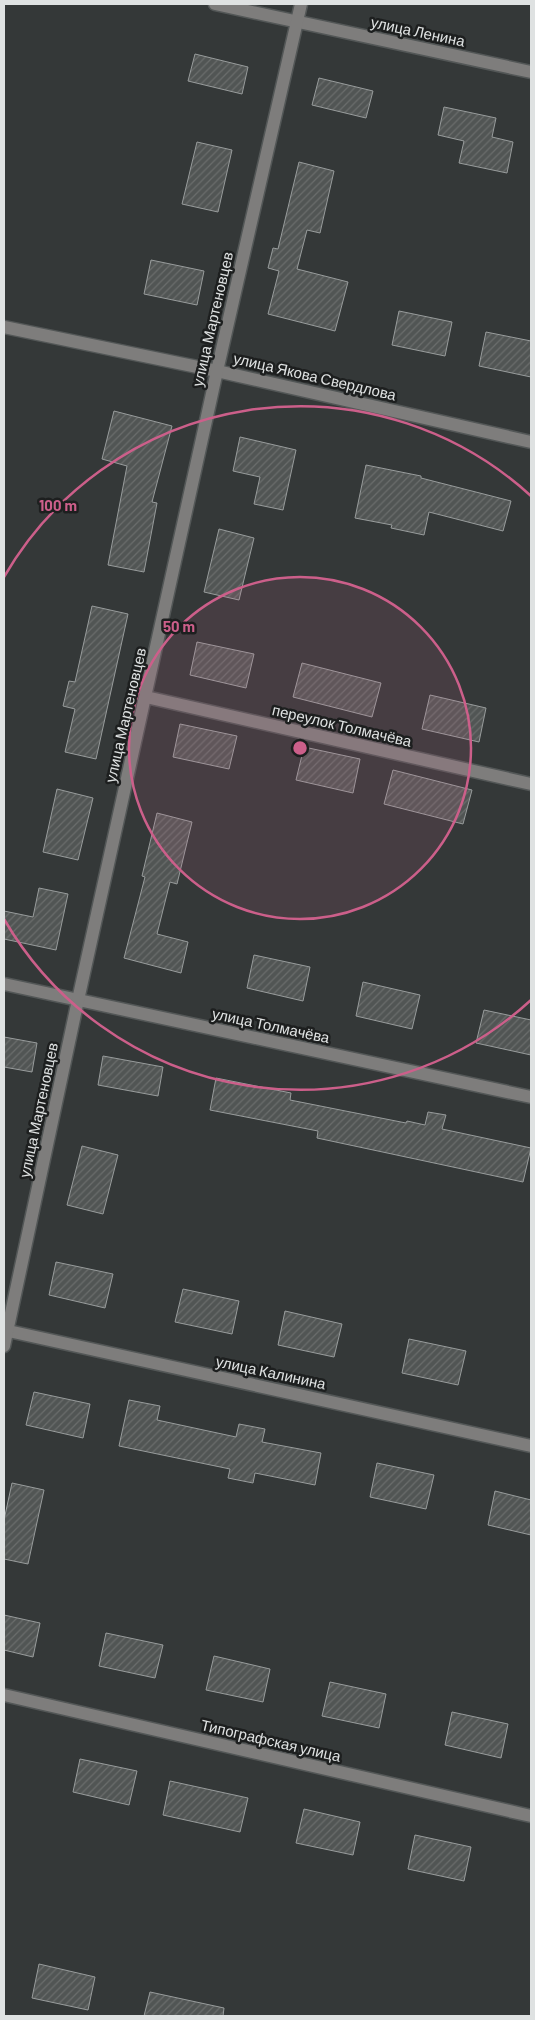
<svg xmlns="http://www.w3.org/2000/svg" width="535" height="2020" font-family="Barlow,sans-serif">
<defs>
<pattern id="building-hatch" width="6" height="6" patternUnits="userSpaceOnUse" patternTransform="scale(1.25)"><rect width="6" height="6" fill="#515554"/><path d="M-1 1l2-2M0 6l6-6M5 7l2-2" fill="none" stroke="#6a6d6c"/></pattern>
</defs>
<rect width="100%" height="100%" fill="#343838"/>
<g fill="url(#building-hatch)" stroke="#989c9c">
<polygon points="195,54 248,67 242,94 188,81"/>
<polygon points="319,78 373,91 366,118 312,105"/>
<polygon points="444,107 496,118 492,137 513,142 507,173 459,163 464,141 438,135"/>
<polygon points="197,142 232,150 218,212 182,204"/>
<polygon points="299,162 334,171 320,233 307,230 297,269 348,282 335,331 268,314 279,271 268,268 273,248 278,249"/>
<polygon points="151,260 204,271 197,305 144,294"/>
<polygon points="399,311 452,322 445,356 392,345"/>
<polygon points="486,332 531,341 531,377 479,366"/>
<polygon points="114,411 172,426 152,502 157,503 144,572 108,565 127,466 102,459"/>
<polygon points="240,437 296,450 283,510 254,504 260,477 233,471"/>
<polygon points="366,465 421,476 421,478 511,501 503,531 429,512 424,535 391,528 392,525 355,518"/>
<polygon points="219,529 254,538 239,600 204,592"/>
<polygon points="92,606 128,614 96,759 65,752 75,709 63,706 69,681 75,682"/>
<polygon points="197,642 254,654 246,688 190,675"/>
<polygon points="302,663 381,683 372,717 293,697"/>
<polygon points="430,695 486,708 479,742 422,729"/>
<polygon points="180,724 237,736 229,769 173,757"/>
<polygon points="304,747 360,759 353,793 296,780"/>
<polygon points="393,770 472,790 463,824 384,804"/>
<polygon points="57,789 93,798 78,860 43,852"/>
<polygon points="157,813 192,822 177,884 170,882 157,934 188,942 181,973 124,958 145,877 142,876"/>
<polygon points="39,888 68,894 56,950 4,939 4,911 33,917"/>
<polygon points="254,955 310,967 303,1001 247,988"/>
<polygon points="363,982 420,995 412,1029 356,1016"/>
<polygon points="484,1010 531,1020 531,1055 476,1043"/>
<polygon points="4,1037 37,1043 32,1072 4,1067"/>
<polygon points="103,1056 163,1067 158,1096 98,1085"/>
<polygon points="216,1078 291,1093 290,1100 406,1123 407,1121 425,1125 428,1112 446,1115 442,1129 531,1148 523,1182 317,1138 318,1131 210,1110"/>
<polygon points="82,1146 118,1155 103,1214 67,1205"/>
<polygon points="56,1262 113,1274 105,1308 49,1295"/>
<polygon points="183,1289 239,1301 232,1334 175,1322"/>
<polygon points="285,1311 342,1324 334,1357 278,1345"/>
<polygon points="409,1339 466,1351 458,1385 402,1373"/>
<polygon points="34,1392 90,1404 83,1438 26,1425"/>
<polygon points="129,1400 160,1406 157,1420 236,1437 239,1424 265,1429 262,1442 321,1453 315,1485 255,1473 253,1483 228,1478 230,1469 119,1446"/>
<polygon points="377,1463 434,1475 426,1509 370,1497"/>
<polygon points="12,1483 44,1490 28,1564 4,1559 4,1520"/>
<polygon points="495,1491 531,1500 531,1535 488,1525"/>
<polygon points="4,1615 40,1623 33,1657 4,1650"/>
<polygon points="106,1633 163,1645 155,1678 99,1666"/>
<polygon points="214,1656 270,1669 263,1702 206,1690"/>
<polygon points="330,1682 386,1694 379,1728 322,1716"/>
<polygon points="452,1712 508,1724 501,1758 445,1745"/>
<polygon points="80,1759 137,1771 129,1805 73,1792"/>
<polygon points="170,1781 248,1798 240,1832 163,1815"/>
<polygon points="304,1809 360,1822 353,1855 296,1843"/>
<polygon points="415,1835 471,1847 464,1881 408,1869"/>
<polygon points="39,1964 95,1977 88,2010 32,1998"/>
<polygon points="150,1992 224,2008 223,2016 144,2016"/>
</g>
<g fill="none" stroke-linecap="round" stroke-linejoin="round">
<g stroke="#535757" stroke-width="15">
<g id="minor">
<polyline points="215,4 531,72"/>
<polyline points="4,327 217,371 531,442"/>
<polyline points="146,697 531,784"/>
<polyline points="4,984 531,1097"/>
<polyline points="4,1330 531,1446"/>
<polyline points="4,1346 78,1000 217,371 301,4"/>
<polyline points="4,1695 531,1816"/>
</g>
</g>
<use href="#minor" stroke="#7e7d7c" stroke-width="12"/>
</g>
<circle cx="300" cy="748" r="171" fill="#cc5f8a" fill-opacity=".12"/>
<g fill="none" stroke="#cc5f8a" stroke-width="2.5">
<circle cx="300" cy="748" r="171"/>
<path d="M531 1000A342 342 0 0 1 4 919M4 577A342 342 0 0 1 531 496"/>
</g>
<g text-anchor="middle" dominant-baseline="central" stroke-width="5" stroke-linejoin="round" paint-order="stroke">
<g font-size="15" fill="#dfe2e2" stroke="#1d1f1f">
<text transform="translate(418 31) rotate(12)">улица Ленина</text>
<text transform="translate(212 319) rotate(-77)">улица Мартеновцев</text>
<text transform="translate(315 376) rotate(13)">улица Якова Свердлова</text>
<text transform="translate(125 715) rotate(-77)">улица Мартеновцев</text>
<text transform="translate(342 725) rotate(13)">переулок Толмачёва</text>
<text transform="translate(271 1025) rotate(12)">улица Толмачёва</text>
<text transform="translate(38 1110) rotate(-78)">улица Мартеновцев</text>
<text transform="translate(271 1372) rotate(12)">улица Калинина</text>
<text transform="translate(271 1740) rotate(13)">Типографская улица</text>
</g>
</g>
<circle cx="300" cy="748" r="8" fill="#cc5f8a" stroke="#1d1f1f" stroke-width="2.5"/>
<g font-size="15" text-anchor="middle" font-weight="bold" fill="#cc5f8a" stroke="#1d1f1f" stroke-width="5" stroke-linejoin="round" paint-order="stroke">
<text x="58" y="511">100 m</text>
<text x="179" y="632">50 m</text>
</g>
<rect width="535" height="2020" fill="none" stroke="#dfe2e2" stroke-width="10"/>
</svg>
